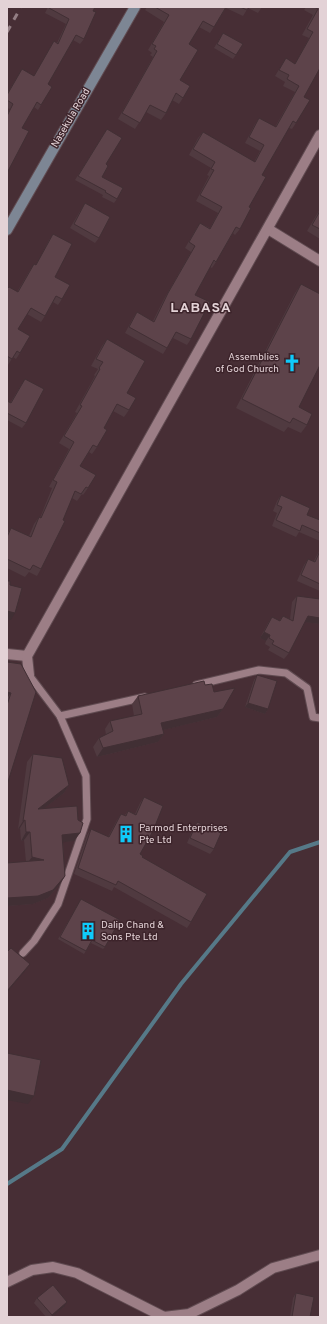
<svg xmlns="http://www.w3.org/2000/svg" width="327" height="1324" font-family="Overpass,sans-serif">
<rect width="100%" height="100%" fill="#472e35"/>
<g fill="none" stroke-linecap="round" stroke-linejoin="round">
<polyline stroke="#567988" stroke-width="4" points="7,1184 62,1149 181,984 290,852 320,842"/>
<g stroke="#604b51" stroke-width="9">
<g id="lane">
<polyline points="196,685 259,670 286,673 307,688 313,717 320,718"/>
<polyline points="60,716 145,697"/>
<polyline points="23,953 34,941 58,904 87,819 86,776 60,716 29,675"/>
</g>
</g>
<g stroke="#604b51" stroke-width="12">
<g id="street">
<polyline points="268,229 320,261"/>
<polyline points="7,654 27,656"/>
<polyline points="29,675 27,656 320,135"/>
<polyline points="7,1282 32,1270 53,1267 77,1273 164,1317 189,1314 238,1290 273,1268 320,1255"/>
</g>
</g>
<g stroke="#604b51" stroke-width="12">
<polyline id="secondary" points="7,230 135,7"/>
</g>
<use href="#lane" stroke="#9c7e86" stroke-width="7"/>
<use href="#street" stroke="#9c7e86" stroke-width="10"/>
<use href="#secondary" stroke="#7d8694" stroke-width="10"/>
<polyline stroke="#937e84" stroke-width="3" stroke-dasharray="7 7" stroke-linecap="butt" points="7,32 21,7"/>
</g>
<g fill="#503a40">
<polygon points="48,7 95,7 93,11 84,39 80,44 73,40 48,84 41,105 38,110 34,107 22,128 7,173 7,115 10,109 7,108 7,94 22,69 34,76 54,41 57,43 66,24 45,13"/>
<polygon points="147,7 262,7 258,13 248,8 243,16 226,8 210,33 199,27 189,44 180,80 183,98 179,104 172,100 166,113 161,120 146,112 135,129 118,119 153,57 150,55 152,53 148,50 164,22 145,10"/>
<polygon points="306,7 320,7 304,97 296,123 292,129 289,128 262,175 240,229 235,235 233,233 216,262 212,268 210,267 195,295 191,339 187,345 173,338 163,354 125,333 133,318 137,312 153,321 164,299 191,252 185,248 196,229 200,223 210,228 218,213 196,201 209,176 207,175 211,168 189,155 198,138 203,132 254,162 260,151 245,143 255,124 259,118 275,127 295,92 283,86 285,82 275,76 286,58 295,64 309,38 302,35 313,15 304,10"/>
<polygon points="223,33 236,55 233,59 214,48"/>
<polygon points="107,129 106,164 102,177 117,199 114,203 102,197 103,195 75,180"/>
<polygon points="85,203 99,238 95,243 70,228"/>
<polygon points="320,209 320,239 307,231"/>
<polygon points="53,234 55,277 62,299 58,305 53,302 45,316 41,322 27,314 18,329 20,353 16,359 13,357 8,365 7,365 7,289 17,292 30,270 34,264 36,265 49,240"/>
<polygon points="301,284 299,407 307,425 301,433 288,427 284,432 236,408 295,293"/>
<polygon points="107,339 127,393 129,410 124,417 113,411 104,428 97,447 92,454 89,452 80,466 88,488 83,495 82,494 77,501 72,498 41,569 37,576 29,572 25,577 7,568 7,534 11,528 29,536 34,524 39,517 40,518 52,488 49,487 69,449 59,443 77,413 75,412 95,376 94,375 98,369 91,366 102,346"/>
<polygon points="25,379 26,423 22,428 7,420 7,401 10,403"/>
<polygon points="281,495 307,515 320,520 320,541 299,532 296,537 272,526 277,513 273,511 277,501"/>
<polygon points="320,549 320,591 297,581 304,565 308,559 314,561"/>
<polygon points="297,596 320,624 305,622 289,653 284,659 268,650 270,647 265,644 266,641 260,638 268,623 272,617 279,621 283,616 290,619 292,602"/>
<polygon points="7,662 21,664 7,785"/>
<polygon points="257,675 268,709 265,714 245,707 254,680"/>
<polygon points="205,685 214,692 223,709 217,717 163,730 164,734 158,742 97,757 93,747 99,738 106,735 105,729 110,721 134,716 132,704 138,696"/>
<polygon points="33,754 69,785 64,793 43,809 78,820 80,833 74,841 63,842 65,876 60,884 48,898 33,904 7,906 7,863 26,862 24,840 21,841 20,828 18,829 27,762"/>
<polygon points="144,797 140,854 191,922 187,928 114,887 112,891 74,874 87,835 91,829 108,837 117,820 121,814 125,815 128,811 135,814 140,803"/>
<polygon points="197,822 214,849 210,854 187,843 194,827"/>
<polygon points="80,901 105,947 103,949 91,943 84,954 58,939"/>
<polygon points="296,1293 310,1317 290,1317 293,1298"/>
<polygon points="37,1298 64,1307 52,1317 46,1317 34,1303"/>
</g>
<g fill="#412f34">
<polygon points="7,611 15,613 11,620 7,619"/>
<polygon points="308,616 320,618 320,624 304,622"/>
<polygon points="264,632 270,635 266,641 260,638"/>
<polygon points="7,692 11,693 7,698"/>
<polygon points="248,703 268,709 265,714 245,707"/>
<polygon points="223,709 217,717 155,732 161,723"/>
<polygon points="164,734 158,742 97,757 103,748"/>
<polygon points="69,785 64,793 33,817 38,809"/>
<polygon points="25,820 20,828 18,829 23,821"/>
<polygon points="26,832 30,832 24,840 21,841"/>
<polygon points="80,833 74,841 57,843 62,835"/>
<polygon points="32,857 44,860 26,865"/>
<polygon points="65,876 60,884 48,898 33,904 7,906 7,898"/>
<polygon points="30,964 25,971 7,992 7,991"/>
<polygon points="7,1090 34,1096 28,1104 7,1100"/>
<polygon points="67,1302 64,1307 52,1317 50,1317"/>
</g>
<g fill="#5d434a" stroke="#412f34">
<polygon points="49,7 95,7 93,11 96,12 84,39 76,35 48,84 52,87 41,105 37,102 22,128 29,131 7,173 7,116 13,104 7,100 7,95 22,69 34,76 54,41 58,44 69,19 49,8"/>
<polygon points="155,7 226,7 214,27 203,21 189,44 198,50 180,80 190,86 183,98 176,93 166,113 150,105 140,123 122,113 157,51 154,49 156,46 152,44 169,15"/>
<polygon points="240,7 249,7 247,10"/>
<polygon points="314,7 320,7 320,68 304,97 310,100 296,123 293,121 262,175 266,177 249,207 251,208 240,229 236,227 216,262 214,260 195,295 210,302 191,339 176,332 167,348 129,327 137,312 154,322 168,293 195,246 189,242 200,223 210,229 222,207 200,195 214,170 211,169 215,162 193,149 203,132 255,162 264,145 249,137 259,118 276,127 299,86 287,79 289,75 279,70 286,58 295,64 313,32 307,29 318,9"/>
<polygon points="223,33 243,44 236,55 217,44"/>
<polygon points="107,129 122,138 106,164 108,166 102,177 123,188 117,199 105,192 106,191 78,176"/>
<polygon points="85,203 110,217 99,238 74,224"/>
<polygon points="320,211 320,229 312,225"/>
<polygon points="53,234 72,244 55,277 70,285 62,299 56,296 45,316 31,308 18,329 30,336 20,353 17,351 12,359 7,356 7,289 9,287 18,292 34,264 36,265"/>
<polygon points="301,284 320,294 320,365 299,407 312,414 307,425 293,418 290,423 242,399"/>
<polygon points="107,339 145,361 127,393 136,398 129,410 117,404 104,428 107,430 97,447 93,445 80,466 96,475 88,488 86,487 81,494 75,491 63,520 65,521 41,569 33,565 30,570 7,559 7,537 11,528 31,537 39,517 41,518 57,482 53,480 74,442 64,436 82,406 80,405 100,369 99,368 103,362 96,359"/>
<polygon points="25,379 44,389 26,423 7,413 7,401 11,403"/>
<polygon points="281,495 310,508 307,515 320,520 320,533 302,525 300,531 276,520 282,507 277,505"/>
<polygon points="320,551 320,584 301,575 308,559 315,562"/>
<polygon points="7,581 10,581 10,585 22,588 15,613 7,611"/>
<polygon points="297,596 320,599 320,618 308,616 289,653 272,644 274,641 269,638 270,635 264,632 272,617 280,621 283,616 293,621"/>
<polygon points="7,662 21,664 36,692 7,785 7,705 11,693 7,692"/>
<polygon points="257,675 277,681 268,709 248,703"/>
<polygon points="204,681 205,685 212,684 214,692 235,688 223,709 161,723 164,734 103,748 99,738 113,731 110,721 142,714 138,696"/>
<polygon points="33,754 62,758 69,785 38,809 77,806 78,820 83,823 80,833 62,835 65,876 53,890 38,896 7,898 7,863 44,860 32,857 30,832 26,832 25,820 23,821"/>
<polygon points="144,797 163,806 153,831 140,854 143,856 142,857 207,894 191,922 118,881 116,885 78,868 91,829 109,837 121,814 126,816 128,811 136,815"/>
<polygon points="197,822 221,833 214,849 190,838"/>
<polygon points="81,899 120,920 105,947 92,940 86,951 60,937"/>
<polygon points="11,948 30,964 7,991 7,952"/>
<polygon points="7,1053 41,1060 34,1096 7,1090"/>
<polygon points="53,1285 67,1302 52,1315 37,1298"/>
<polygon points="296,1293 314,1297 310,1317 292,1317"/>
</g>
<defs>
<g id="church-bare" transform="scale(1.38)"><path d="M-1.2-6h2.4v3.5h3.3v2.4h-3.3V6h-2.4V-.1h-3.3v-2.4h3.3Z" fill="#0fcafa" stroke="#3d242b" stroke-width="2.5" paint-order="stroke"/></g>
<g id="building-bare" transform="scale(1.38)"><path d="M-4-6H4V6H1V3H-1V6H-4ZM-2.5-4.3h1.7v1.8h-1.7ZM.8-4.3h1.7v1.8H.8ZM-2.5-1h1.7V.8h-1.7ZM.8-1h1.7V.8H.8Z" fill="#0fcafa" stroke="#3d242b" stroke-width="2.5" paint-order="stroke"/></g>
</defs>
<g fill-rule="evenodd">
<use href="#church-bare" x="292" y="363"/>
<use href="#building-bare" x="126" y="834"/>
<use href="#building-bare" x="88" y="931"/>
</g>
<g text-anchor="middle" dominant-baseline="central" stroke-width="3" stroke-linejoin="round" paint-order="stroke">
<g font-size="10" fill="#e3d2d6" stroke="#3d242b">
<text transform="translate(71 118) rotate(-60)">Nasekula Road</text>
</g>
<g font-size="10" fill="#e3d2d6" stroke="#3d242b" text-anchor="start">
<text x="279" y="357" text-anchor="end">Assemblies<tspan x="279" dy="12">of God Church</tspan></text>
<text x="139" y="828">Parmod Enterprises<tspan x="139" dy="12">Pte Ltd</tspan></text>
<text x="101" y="925">Dalip Chand &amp;<tspan x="101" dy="12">Sons Pte Ltd</tspan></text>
</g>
<g font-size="14" font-weight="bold" letter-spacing="1" fill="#e3d2d6" stroke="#3d242b">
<text x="201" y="308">LABASA</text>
</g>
</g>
<rect width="327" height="1324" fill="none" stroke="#e3d2d6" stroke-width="16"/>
</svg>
